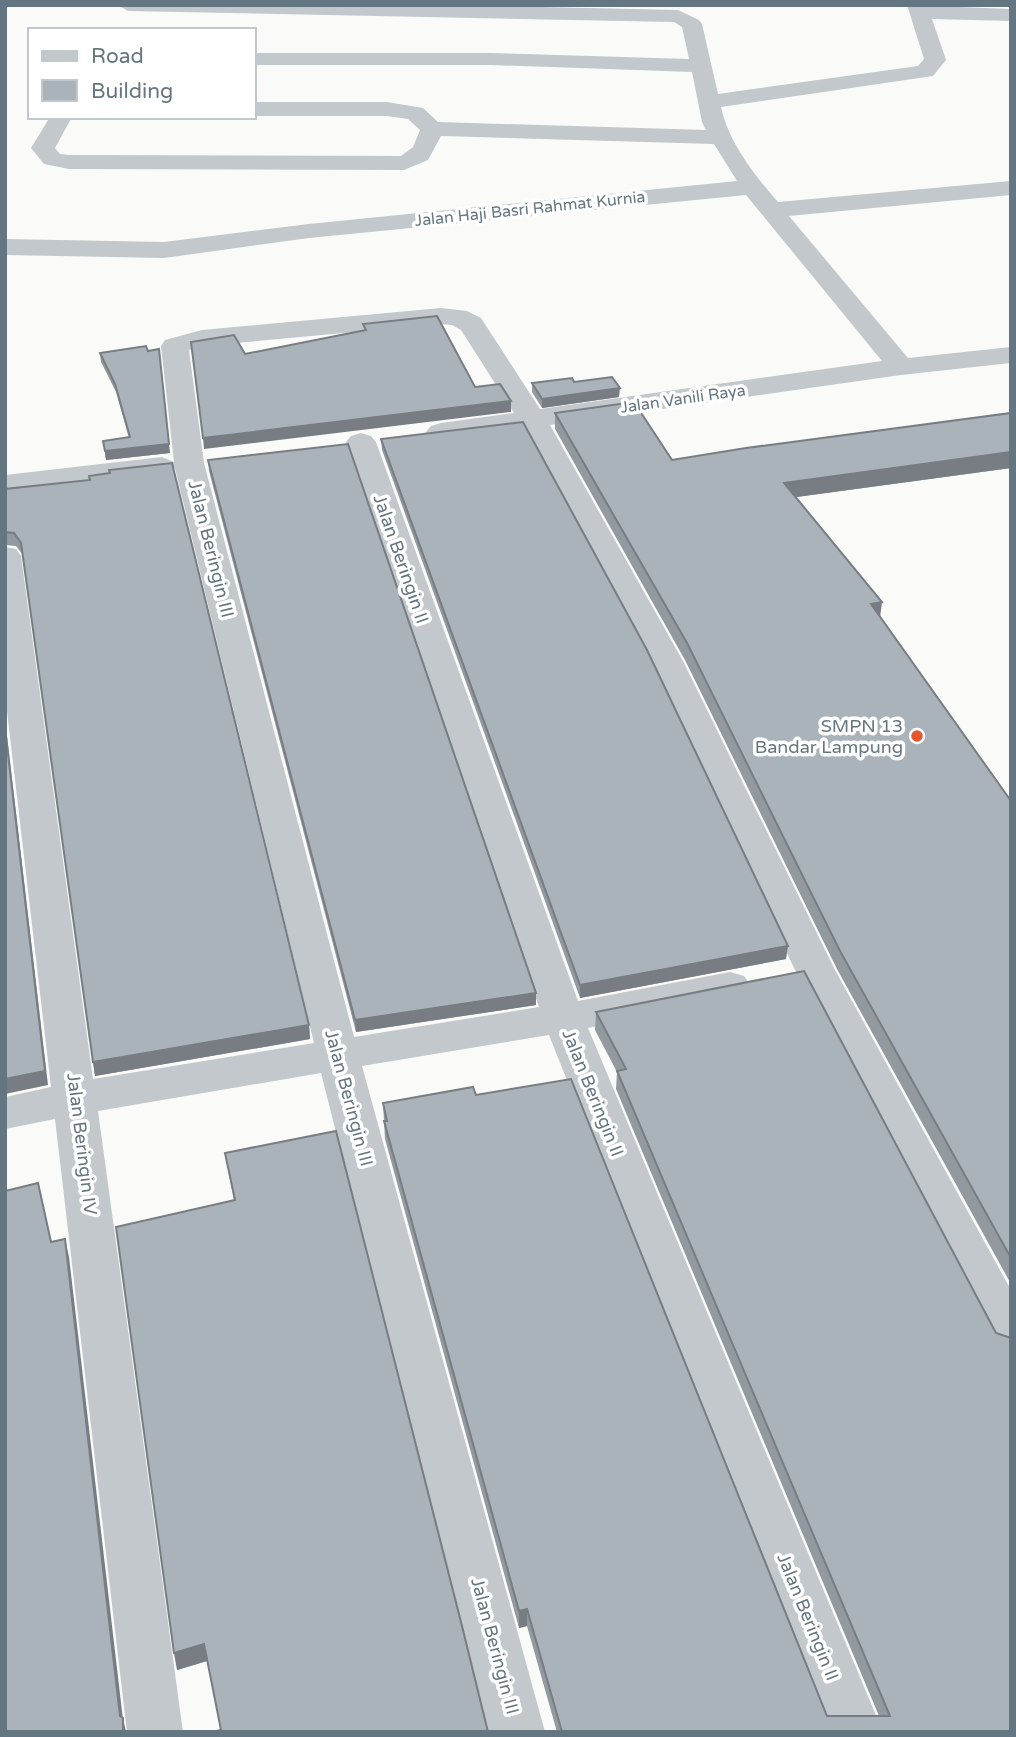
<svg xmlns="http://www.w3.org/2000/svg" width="1016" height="1737" font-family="'Varela Round',sans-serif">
<rect width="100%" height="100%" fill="#fafaf8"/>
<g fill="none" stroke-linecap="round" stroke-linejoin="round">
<path fill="#c3c8cc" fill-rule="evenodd" d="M118 5H444L678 10 699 20 702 24 718 94 918 66 924 59 907 5 1011 9V21L932 19 946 60 933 76 721 107C728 141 755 176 778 202L1011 181V195L789 216 908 358 1011 347V363L901 375 550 425 683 661 835 970 1011 1290V1356L994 1350 795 970 649 661 523 429 441 441 431 438 426 432 431 426 441 423 514 413 461 330 452 325 441 324 204 346 189 350 204 463 354 1037 539 1007 346 442 351 436 361 433 371 436 376 442 578 1001 730 972 744 976 751 986 744 996 730 1000 588 1028 883 1732H826L549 1035 362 1066 545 1732H488L321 1073 98 1111 183 1732H127L55 1119 5 1129V1097L51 1087 5 694V547L16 549 21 556 93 1079 314 1043 175 468 173 472 162 475 5 493V475L162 457 174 462 161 346 165 340 202 330 441 308 467 311 481 318 540 409 882 361 746 195 309 238 164 258 5 255V239L164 242 309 224 737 181 714 144 441 136 428 160 404 170 69 169 44 164 31 148 50 117H72L55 148 60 154 69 155 401 156 413 147 420 130 408 119 387 116H254V102H387L423 108 438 122 706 130 702 122 692 72 491 65H254V53H491L689 59 682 27 674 22 128 11Z"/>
</g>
<g fill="#929a9f">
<polygon points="100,353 170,453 106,460 103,441 129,438 116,392 101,362"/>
<polygon points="574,382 619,397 542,408 532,392 532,383"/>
<polygon points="555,413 672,460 1011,468 796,497 1011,801 1011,1284 837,969 685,660 555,429"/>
<polygon points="381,439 786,959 580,998 382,450"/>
<polygon points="208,460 536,1005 356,1032 209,471"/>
<polygon points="5,489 309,1025 310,1039 95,1076 23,555 16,546 5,545"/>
<polygon points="596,1012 1011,1732 557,1732 527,1626 519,1628 385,1139 383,1103 476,1095 827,1716 879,1716 616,1089 617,1072 595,1030"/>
<polygon points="225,1153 488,1732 221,1730 207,1661 177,1670 234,1200"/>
</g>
<g fill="#777d82">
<polygon points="159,349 170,453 106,460 105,451 169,444"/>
<polygon points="620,388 619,397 542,408 542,399"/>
<polygon points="511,401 511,412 204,449 203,438"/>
<polygon points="1011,452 1011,468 782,499 784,483"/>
<polygon points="882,602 880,618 871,604"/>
<polygon points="5,719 48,1085 5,1094"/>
<polygon points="788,946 786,959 580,998 580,985"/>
<polygon points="536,993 536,1005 356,1032 355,1020"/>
<polygon points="309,1025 310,1039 95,1076 93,1062"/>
<polygon points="65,1239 69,1257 123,1720 123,1718 126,1732 123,1732 120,1716"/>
<polygon points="527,1609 527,1626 519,1628 519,1611"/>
<polygon points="204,1644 207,1661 177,1670 174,1653"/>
</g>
<g fill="#aab3b9" stroke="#777d82" stroke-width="2">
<polygon points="437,316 475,387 500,384 511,401 203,438 191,342 234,335 245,354 366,330 363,324"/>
<polygon points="146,346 148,351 159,349 169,444 105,451 103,441 130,437 115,384 100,353"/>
<polygon points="612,377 620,388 542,399 532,383 572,378 574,382"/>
<polygon points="634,402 672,460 746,448 1011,413 1011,452 784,483 882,602 871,604 1011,801 1011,1258 840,951 687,643 555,413"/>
<polygon points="523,422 647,650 788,946 580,985 381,439"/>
<polygon points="348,444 536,993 355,1020 208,460"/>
<polygon points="172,463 309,1025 93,1062 21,543 14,533 5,532 5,489 90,480 89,476 110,473 109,470"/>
<polygon points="5,728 45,1071 5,1079"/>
<polygon points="804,971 996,1333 1011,1338 1011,1732 562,1732 527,1609 519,1611 384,1121 387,1121 383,1103 473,1087 476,1095 571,1079 827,1716 890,1716 617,1071 626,1069 596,1012"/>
<polygon points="336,1131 462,1626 488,1732 212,1732 221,1730 204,1644 174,1653 116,1227 235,1200 225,1153"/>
<polygon points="38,1183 51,1242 65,1239 120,1716 123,1718 123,1732 5,1732 5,1191"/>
</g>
<circle fill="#e4572e" stroke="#fff" stroke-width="2.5" cx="917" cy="736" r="7"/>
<g text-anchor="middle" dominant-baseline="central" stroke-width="7" stroke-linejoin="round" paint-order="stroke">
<g font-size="16" fill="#657683" stroke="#fff">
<text transform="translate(530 209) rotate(-6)">Jalan Haji Basri Rahmat Kurnia</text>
<text transform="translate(683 399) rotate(-8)">Jalan Vanili Raya</text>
</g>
<g font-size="18" fill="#657683" stroke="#fff">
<text transform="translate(211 549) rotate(76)">Jalan Beringin III</text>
<text transform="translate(401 559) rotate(71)">Jalan Beringin II</text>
<text transform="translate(593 1093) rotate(68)">Jalan Beringin II</text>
<text transform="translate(349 1098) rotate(75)">Jalan Beringin III</text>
<text transform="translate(82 1144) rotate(83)">Jalan Beringin IV</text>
<text transform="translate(808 1617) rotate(68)">Jalan Beringin II</text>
<text transform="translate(495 1646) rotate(75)">Jalan Beringin III</text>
</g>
<g font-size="18" fill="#657683" stroke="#fff" text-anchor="end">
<text x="903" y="726">SMPN 13<tspan x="903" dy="21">Bandar Lampung</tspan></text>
</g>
</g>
<rect width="1016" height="1737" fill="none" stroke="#657683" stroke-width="14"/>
<rect x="28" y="28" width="228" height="91" fill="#ffffff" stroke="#c1c8cd" stroke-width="2"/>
<rect x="42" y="51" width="35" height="10" fill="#c3c8cc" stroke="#c1c8cd" stroke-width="2"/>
<text x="91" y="63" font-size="21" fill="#657683">Road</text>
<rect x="42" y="80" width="35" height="21" fill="#aab3b9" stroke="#c1c8cd" stroke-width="2"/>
<text x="91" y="98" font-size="21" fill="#657683">Building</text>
</svg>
